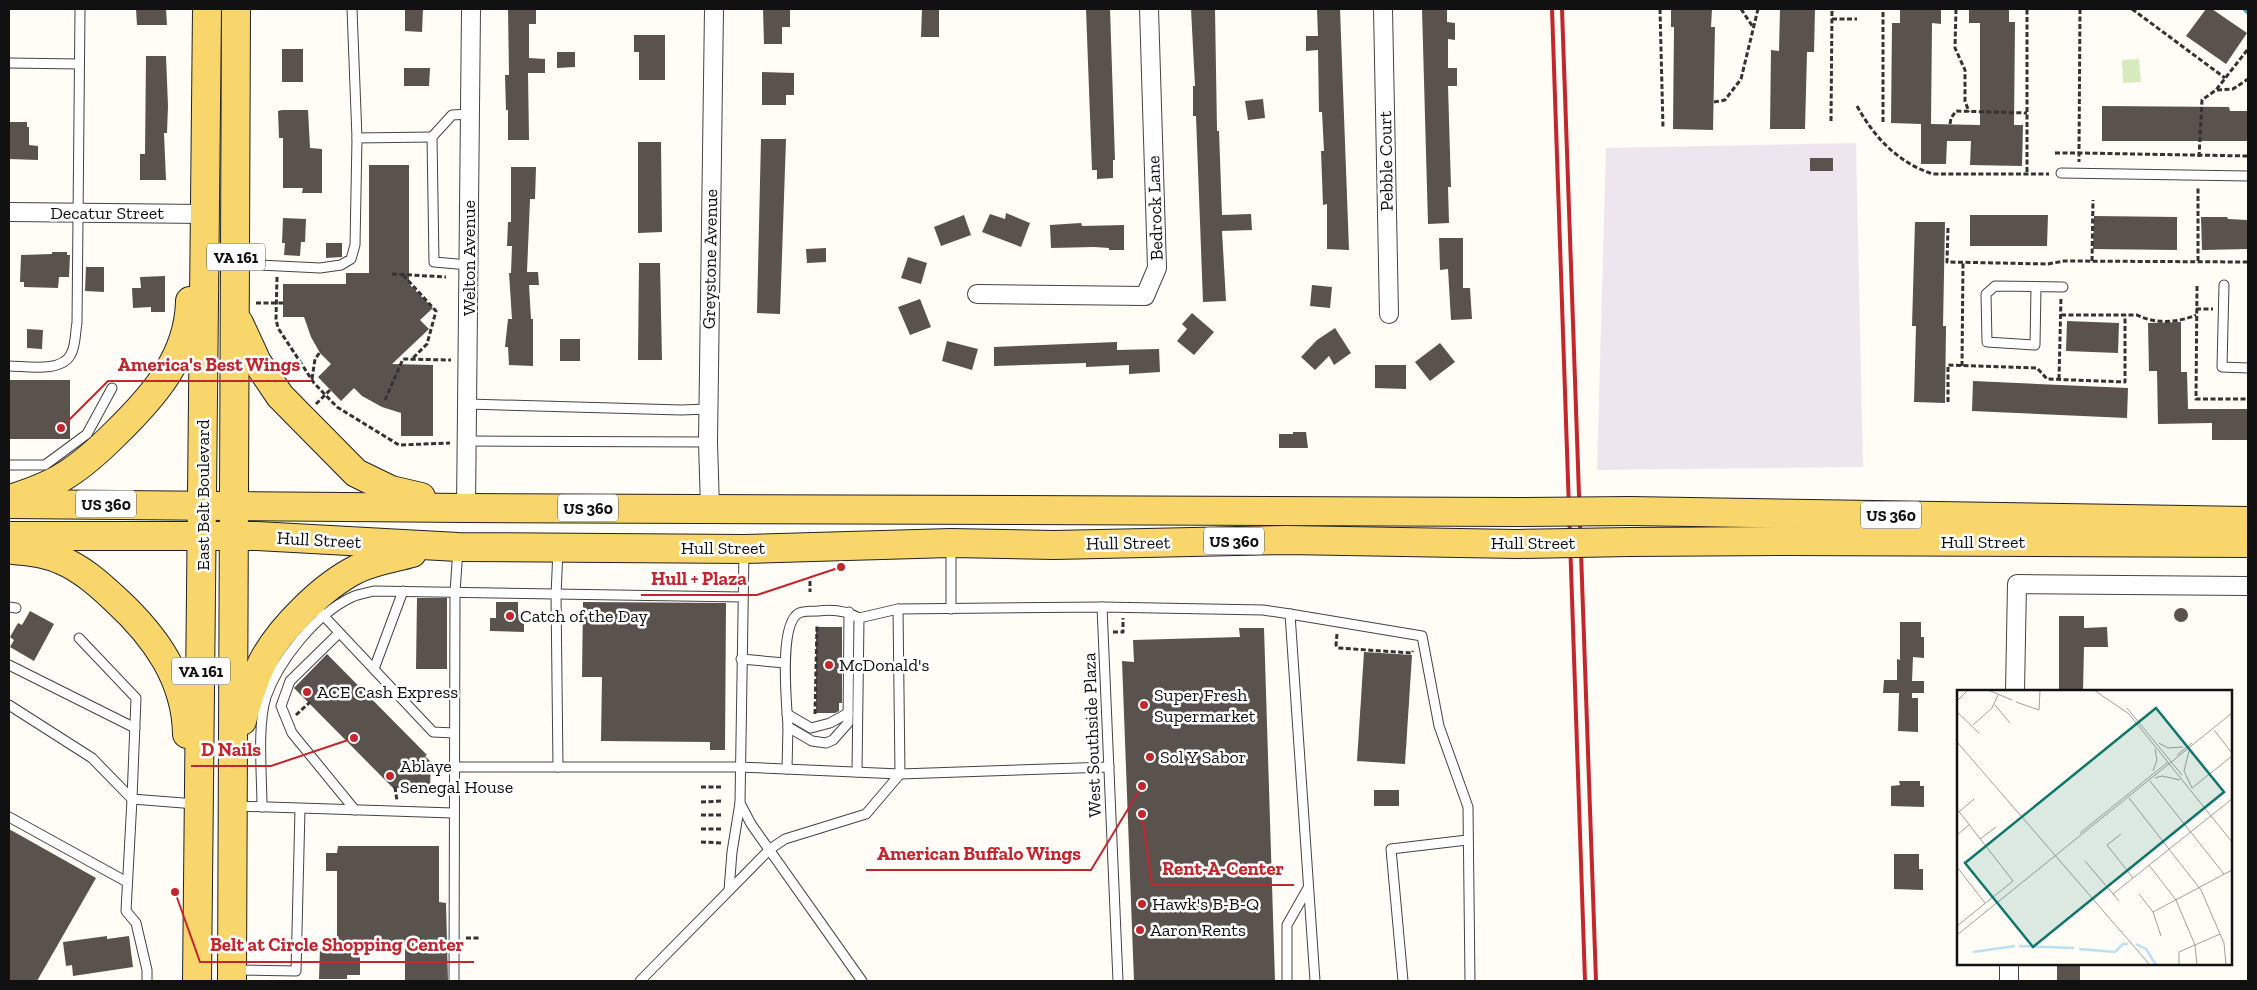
<svg xmlns="http://www.w3.org/2000/svg" width="2257" height="990" font-family="'Zilla Slab',serif">
<rect width="100%" height="100%" fill="#fffdf5"/>
<polygon fill="#eee6ef" points="1856,143 1863,467 1597,470 1606,148"/>
<polygon fill="#d5ebbd" points="2139,59 2141,82 2123,83 2122,60"/>
<g fill="none" stroke-linecap="round" stroke-linejoin="round">
<polyline stroke="#3f96cf" stroke-width="5" points="2245,9 2248,12"/>
</g>
<g fill="#5a524d">
<polygon points="136,9 166,9 167,25 137,25"/>
<polygon points="405,9 423,9 422,32 405,31"/>
<polygon points="508,9 536,9 536,24 529,24 529,58 545,59 545,73 528,73 529,140 508,140 508,110 506,110 505,75 509,75"/>
<polygon points="763,9 790,9 790,27 782,27 782,44 764,44"/>
<polygon points="922,9 939,9 939,37 921,37"/>
<polygon points="1086,9 1110,9 1115,160 1113,160 1113,178 1097,179 1097,170 1092,170"/>
<polygon points="1191,9 1215,9 1217,131 1219,131 1222,215 1251,214 1252,230 1222,231 1226,301 1203,302 1196,116 1193,116 1193,86 1195,86"/>
<polygon points="1317,9 1340,9 1349,250 1327,249 1327,204 1323,205 1321,151 1324,151 1322,112 1319,112 1318,50 1306,51 1306,36 1318,36"/>
<polygon points="1422,9 1447,9 1447,22 1455,23 1455,40 1448,39 1448,68 1457,68 1457,86 1448,86 1451,187 1448,187 1449,223 1428,224"/>
<polygon points="1671,9 1712,9 1711,27 1715,27 1713,130 1673,129 1674,27 1671,27"/>
<polygon points="1780,9 1815,9 1814,52 1807,52 1805,129 1770,129 1771,50 1779,51"/>
<polygon points="1900,9 1941,9 1941,24 1932,23 1931,124 1980,125 1980,23 1969,23 1969,9 2009,9 2009,22 2015,22 2014,125 2023,125 2022,166 1970,165 1971,141 1947,141 1946,164 1921,164 1921,124 1891,123 1892,23 1900,23"/>
<polygon points="2206,9 2212,9 2247,33 2226,64 2186,36"/>
<polygon points="634,35 665,35 665,80 639,80 639,52 634,52"/>
<rect x="282" y="49" width="21" height="33"/>
<polygon points="557,52 575,52 575,67 557,68"/>
<polygon points="146,56 166,56 168,106 167,133 164,133 166,180 140,180 140,154 145,154"/>
<polygon points="404,68 430,68 429,86 404,86"/>
<polygon points="762,72 794,73 794,95 786,95 786,105 762,105"/>
<polygon points="1263,99 1265,118 1248,120 1245,101"/>
<polygon points="2102,106 2229,107 2230,111 2248,111 2248,141 2102,141"/>
<polygon points="282,110 308,110 310,148 322,149 322,193 302,193 303,188 283,188 283,138 279,138 278,111"/>
<polygon points="9,122 27,122 27,127 29,127 29,145 38,146 38,160 9,159"/>
<polygon points="761,139 786,139 780,314 757,313"/>
<polygon points="638,142 661,142 662,232 638,233"/>
<rect x="1810" y="158" width="23" height="13"/>
<polygon points="369,165 409,165 409,284 433,308 420,320 429,329 392,364 433,365 433,436 401,436 401,413 382,407 362,396 354,388 341,401 318,377 331,364 320,353 311,337 304,317 283,317 283,284 346,284 346,273 369,273"/>
<polygon points="511,167 536,167 535,199 530,199 527,272 538,272 539,285 529,285 531,319 533,319 533,366 509,365 508,347 505,347 508,319 512,319 509,273 511,273 512,246 507,246 508,222 511,222"/>
<polygon points="1006,213 1030,223 1021,247 982,232 990,214 1005,219"/>
<polygon points="964,215 971,235 941,246 934,227"/>
<polygon points="1970,215 2048,215 2047,246 1970,246"/>
<polygon points="2094,216 2177,217 2177,250 2093,249"/>
<polygon points="2201,217 2227,217 2228,219 2248,220 2248,249 2202,250"/>
<polygon points="283,218 306,219 305,242 301,242 300,256 284,255 285,243 282,243"/>
<polygon points="1915,222 1945,222 1943,326 1946,326 1945,403 1914,402 1916,326 1912,326"/>
<polygon points="1081,223 1082,226 1124,225 1124,250 1109,250 1109,248 1094,247 1051,248 1050,225"/>
<polygon points="1439,238 1463,238 1463,288 1470,288 1472,319 1451,320 1448,269 1440,270"/>
<polygon points="326,243 342,243 342,257 326,258"/>
<polygon points="826,248 826,262 807,263 806,249"/>
<polygon points="52,252 67,252 67,255 70,255 69,277 59,277 58,288 24,287 24,282 20,282 21,255 52,254"/>
<polygon points="908,257 927,263 921,284 901,278"/>
<polygon points="639,263 660,263 662,360 638,360"/>
<polygon points="86,267 104,267 104,292 85,291"/>
<polygon points="165,276 165,312 151,312 151,307 133,308 132,288 141,288 140,277"/>
<polygon points="1312,285 1332,287 1330,308 1310,306"/>
<polygon points="920,299 931,327 910,335 898,307"/>
<polygon points="1192,313 1214,332 1194,355 1177,341 1187,329 1182,324"/>
<polygon points="2067,321 2119,323 2118,353 2066,351"/>
<polygon points="2181,322 2181,372 2187,372 2188,409 2248,409 2248,440 2212,440 2212,423 2158,424 2157,371 2149,371 2148,323"/>
<polygon points="1335,328 1351,353 1334,365 1329,356 1315,370 1301,357 1317,340"/>
<polygon points="27,329 43,330 42,349 27,348"/>
<rect x="560" y="339" width="20" height="22"/>
<polygon points="947,341 978,349 972,370 942,361"/>
<polygon points="1117,342 1117,350 1159,349 1160,372 1129,374 1129,365 1086,367 1086,363 994,366 994,347"/>
<polygon points="1440,343 1455,362 1430,381 1415,362"/>
<polygon points="1375,365 1406,365 1406,389 1375,388"/>
<rect x="9" y="380" width="61" height="59"/>
<polygon points="1973,381 2128,388 2127,418 1972,411"/>
<polygon points="1293,432 1306,432 1308,448 1279,448 1279,434 1293,434"/>
<polygon points="417,598 447,598 447,669 416,669"/>
<polygon points="496,602 518,602 518,614 524,614 524,632 490,631 490,618 496,618"/>
<polygon points="583,602 726,603 725,750 710,750 710,742 601,741 602,677 582,677"/>
<circle cx="2181" cy="615" r="7"/>
<polygon points="30,611 54,624 34,661 10,647 14,640 10,637 18,623 22,625"/>
<polygon points="2059,616 2084,616 2084,628 2107,627 2108,647 2084,647 2083,691 2059,691"/>
<polygon points="1900,622 1921,622 1921,637 1924,637 1924,658 1913,657 1912,681 1924,681 1924,693 1912,693 1912,698 1918,698 1918,732 1898,731 1899,693 1883,693 1884,680 1897,680 1897,659 1900,660"/>
<polygon points="816,627 842,627 842,703 839,703 839,711 835,713 816,713"/>
<polygon points="1239,628 1264,628 1275,981 1134,981 1122,661 1134,662 1133,640 1240,637"/>
<polygon points="1364,652 1412,655 1405,764 1357,761"/>
<polygon points="327,654 427,755 425,756 431,762 430,787 405,786 394,789 294,688"/>
<polygon points="1899,781 1920,781 1920,786 1924,786 1924,807 1891,806 1891,786 1900,785"/>
<rect x="1374" y="790" width="25" height="16"/>
<polygon points="9,829 96,878 37,981 9,981"/>
<polygon points="338,846 439,846 439,902 446,903 448,981 405,981 405,946 360,946 360,975 347,975 347,979 319,979 320,948 337,948 337,871 326,871 326,853 337,853"/>
<polygon points="1894,854 1919,854 1919,869 1923,869 1923,890 1894,889"/>
<polygon points="107,936 107,939 129,936 133,967 73,976 72,965 66,966 63,942"/>
<rect x="2057" y="964" width="23" height="17"/>
</g>
<g fill="none" stroke-linecap="round" stroke-linejoin="round">
<g stroke="#444" stroke-width="11">
<g id="service">
<polyline points="352,9 357,138"/>
<polyline points="9,63 79,64"/>
<polyline points="2061,173 2248,176"/>
<polyline points="237,264 320,268 341,265 351,259 355,245 357,138 432,137"/>
<polyline points="469,265 434,262 432,137 452,115 470,114"/>
<polyline points="2224,285 2222,367 2248,368"/>
<polyline points="2036,288 2035,345 1987,342 1986,294 1995,286 2063,287"/>
<path d="M9 366C26 366 62 373 71 354 76 345 75 333 77 323L80 9"/>
<polyline points="468,404 681,410 708,409"/>
<polyline points="468,441 708,442"/>
<polyline points="9,465 45,465 87,434 112,388"/>
<polyline points="744,552 740,803 751,824 862,981"/>
<polyline points="9,607 16,608"/>
<polyline points="1102,607 1118,981"/>
<polyline points="951,609 951,546"/>
<path d="M849 612 848 723 833 740 826 743 812 741 788 727C787 706 778 624 799 613 803 611 813 611 818 611 832 609 847 611 859 618L857 772"/>
<polyline points="321,613 433,732 454,733"/>
<polyline points="1290,614 1422,636 1439,726 1468,807 1470,981"/>
<polyline points="859,618 898,609"/>
<polyline points="339,633 290,681 281,706 292,733 355,810"/>
<polyline points="79,638 136,698 132,799 196,804"/>
<polyline points="741,659 785,663"/>
<polyline points="9,665 135,728"/>
<polyline points="374,669 403,591"/>
<polyline points="9,705 92,758 132,799 126,911 136,923 147,970 147,981"/>
<polyline points="787,714 811,728 830,723 848,713"/>
<polyline points="454,767 739,767 900,774 1109,767"/>
<polyline points="558,767 556,595 558,550"/>
<polyline points="787,769 788,727"/>
<polyline points="236,806 453,813"/>
<path d="M262 807C262 776 257 725 266 697 279 660 316 614 352 597 358 594 367 593 374 591L742 597"/>
<polyline points="9,817 127,882"/>
<polyline points="729,890 732,852 740,803"/>
<polyline points="235,970 296,971 300,809"/>
<polyline points="454,981 455,592 458,549"/>
<polyline points="640,981 770,849 785,839 866,814 900,774 898,609 1102,607 1263,610 1290,614 1315,981"/>
<polyline points="1287,981 1287,925 1308,888"/>
<polyline points="1403,981 1391,849 1467,840"/>
</g>
</g>
<g stroke="#444" stroke-width="20">
<g id="minor">
<polyline points="1383,9 1389,314"/>
<polyline points="9,212 205,214"/>
<polyline points="977,294 1145,296 1157,268 1149,9"/>
<polyline points="466,508 471,9"/>
<polyline points="710,508 708,442 714,9"/>
<polyline points="2015,691 2017,584 2248,586"/>
<polyline points="2009,981 2009,964"/>
</g>
</g>
<g stroke="#222" stroke-width="30">
<g id="primary">
<polyline points="239,323 257,362 280,396 356,473 391,490 421,497"/>
<path d="M13 498C32 492 52 485 69 473 86 462 101 448 115 434 153 397 189 357 190 301"/>
<polyline points="9,504 466,508 1517,512"/>
<polyline points="1630,511 2248,521"/>
<polyline points="9,536 257,536 458,547 744,549 951,543 1054,545 1287,540 1517,544"/>
<polyline points="1630,542 1784,541 2248,543"/>
<path d="M13 550C29 551 46 553 61 560 82 569 99 584 116 600 155 636 186 679 187 734"/>
<path d="M242 721C247 701 253 682 262 663 279 629 323 586 357 569 374 561 394 558 412 553"/>
<polyline points="197,981 207,9"/>
<polyline points="232,981 236,9"/>
</g>
</g>
<g stroke="#333" stroke-width="3" stroke-dasharray="5 2.5" stroke-linecap="butt">
<polyline points="1660,9 1663,128"/>
<polyline points="1741,9 1753,27"/>
<polyline points="1956,9 1955,48 1965,70 1965,101 1969,112"/>
<polyline points="2080,9 2079,153 2248,156"/>
<polyline points="2132,9 2225,78"/>
<polyline points="1832,19 1857,19"/>
<polyline points="2217,90 2233,89 2248,79"/>
<polyline points="1714,102 1725,100 1741,79 1758,9"/>
<path d="M1857 106C1874 137 1898 163 1933 174H2049"/>
<polyline points="1831,121 1832,9"/>
<polyline points="1883,122 1883,9"/>
<polyline points="1950,124 1951,118 1956,111 2027,113"/>
<polyline points="2055,153 2079,153 2079,162"/>
<polyline points="2199,157 2202,100 2216,90 2248,49"/>
<polyline points="2027,172 2027,9"/>
<polyline points="1948,228 1947,262 2048,264 2064,261 2248,262"/>
<polyline points="2092,261 2093,200"/>
<polyline points="2198,261 2198,187"/>
<polyline points="392,274 446,277"/>
<polyline points="403,275 436,311 427,344 411,360"/>
<polyline points="277,277 276,319 278,328 314,383 337,407 399,445 450,443"/>
<polyline points="2197,286 2196,399 2248,399"/>
<polyline points="256,303 283,303"/>
<polyline points="2196,309 2213,309"/>
<path d="M2061 315H2137C2154 324 2178 323 2196 315"/>
<polyline points="1962,366 1963,262"/>
<polyline points="312,379 315,359 321,351"/>
<polyline points="2059,379 2061,297"/>
<polyline points="385,400 403,359 451,360"/>
<polyline points="1948,402 1948,365 2037,368 2047,379 2125,382 2125,315"/>
<polyline points="316,404 330,390"/>
<polyline points="810,581 810,592"/>
<polyline points="1113,632 1123,632 1123,618"/>
<polyline points="1337,634 1336,645 1338,648 1412,653 1413,651"/>
<polyline points="815,714 817,624"/>
<polyline points="296,715 310,702"/>
<polyline points="395,787 397,801"/>
<polyline points="701,787 723,787"/>
<polyline points="701,802 723,801"/>
<polyline points="701,815 723,815"/>
<polyline points="701,829 723,829"/>
<polyline points="701,842 723,843"/>
<polyline points="466,938 480,938"/>
</g>
<use href="#service" stroke="#fff" stroke-width="9"/>
<use href="#minor" stroke="#fff" stroke-width="18"/>
<use href="#primary" stroke="#f9d66b" stroke-width="28"/>
<g stroke="#c4262e" stroke-width="4">
<polyline points="1552,9 1585,981"/>
<polyline points="1562,9 1596,981"/>
</g>
<g stroke="#222" stroke-width="30" stroke-linecap="butt">
<g id="primary-bridge">
<polyline points="1517,512 1630,511"/>
<polyline points="1517,544 1630,542"/>
</g>
</g>
<use href="#primary-bridge" stroke="#f9d66b" stroke-width="28"/>
</g>
<g fill="#c4262e" stroke="#fff" stroke-width="2">
<circle cx="510" cy="616" r="5"/>
<circle cx="829" cy="665" r="5"/>
<circle cx="307" cy="692" r="5"/>
<circle cx="1144" cy="705" r="5"/>
<circle cx="1150" cy="757" r="5"/>
<circle cx="390" cy="776" r="5"/>
<circle cx="1142" cy="904" r="5"/>
<circle cx="1140" cy="930" r="5"/>
</g>
<g text-anchor="middle" dominant-baseline="central" stroke-width="5" stroke-linejoin="round" paint-order="stroke">
<g fill="#fff" stroke="#585858" stroke-width="1">
<rect x="207" y="243.5" width="58" height="27" rx="4"/>
<rect x="76" y="490.5" width="60" height="27" rx="4"/>
<rect x="558" y="494.5" width="60" height="27" rx="4"/>
<rect x="1861" y="501.5" width="60" height="27" rx="4"/>
<rect x="1204" y="527.5" width="60" height="27" rx="4"/>
<rect x="172" y="657.5" width="58" height="27" rx="4"/>
</g>
<g font-size="16" font-weight="bold" fill="#111">
<text x="236" y="257">VA 161</text>
<text x="106" y="504">US 360</text>
<text x="588" y="508">US 360</text>
<text x="1891" y="515">US 360</text>
<text x="1234" y="541">US 360</text>
<text x="201" y="671">VA 161</text>
</g>
<g font-size="18" fill="#111" stroke="#fff">
<text transform="translate(1386 161) rotate(-91)">Pebble Court</text>
<text transform="translate(1155 208) rotate(-92)">Bedrock Lane</text>
<text x="107" y="213">Decatur Street</text>
<text transform="translate(469 258) rotate(-90)">Welton Avenue</text>
<text transform="translate(710 259) rotate(-89)">Greystone Avenue</text>
<text transform="translate(203 495) rotate(-90)">East Belt Boulevard</text>
<text transform="translate(319 540) rotate(3)">Hull Street</text>
<text x="1983" y="542">Hull Street</text>
<text transform="translate(1128 543) rotate(-1)">Hull Street</text>
<text x="1533" y="543">Hull Street</text>
<text x="723" y="548">Hull Street</text>
<text transform="translate(1092 735) rotate(-92)">West Southside Plaza</text>
</g>
<g font-size="18" fill="#111" stroke="#fff" text-anchor="start">
<text x="520" y="616">Catch of the Day</text>
<text x="839" y="665">McDonald's</text>
<text x="317" y="692">ACE Cash Express</text>
<text x="1154" y="695">Super Fresh<tspan x="1154" dy="21">Supermarket</tspan></text>
<text x="1160" y="757">Sol Y Sabor</text>
<text x="400" y="766">Ablaye<tspan x="400" dy="21">Senegal House</tspan></text>
<text x="1152" y="904">Hawk's B-B-Q</text>
<text x="1150" y="930">Aaron Rents</text>
</g>
</g>
<g transform="translate(1957 690)">
<rect width="275" height="275" fill="#fffdf5"/>
<path fill="none" stroke="#b9e0f7" stroke-width="2.5" d="M179 254 189 259 199 275M62 256 117 258M122 259 158 262 166 254H171M16 262 58 256"/>
<path fill="none" stroke="#a09f9a" stroke-width="1" d="M31 0 55 10M137 0 172 24 275 152M0 11 11 0M59 12 82 20 83 0M38 15 53 33M170 18 225 85M0 22 22 43M16 35 35 18 41 5M257 40 275 63M0 52 193 275M202 53 211 58 226 57M232 61 227 81 235 98M220 65 235 53M196 81 200 70 198 59M198 88 205 86 223 90M193 91 267 184M235 98 275 66M172 108 244 200 267 253 269 275M0 119 56 191 0 236M2 122 17 109M123 143 211 72M164 144 150 155 176 188M0 145 12 135M23 149 39 137M128 171 162 211M192 175 219 210 238 255 240 275M0 177 28 213M156 204 275 109M182 204 196 222 204 246M196 222 275 180M0 245 275 23M222 275V262L263 244"/>
<path fill="#0f766e" fill-opacity="0.15" stroke="#0f766e" stroke-width="2.5" d="M199 18 267 102 76 257 8 173Z"/>
<rect width="275" height="275" fill="none" stroke="#111" stroke-width="2.5"/>
</g>
<path fill="none" stroke="#c4262e" stroke-width="2" d="M61 428L108 381H311M841 567L757 595H641M354 738L271 766H191M1142 786L1091 870H866M1142 814L1152 885H1294M175 892L200 962H474"/>
<g fill="#c4262e" stroke="#fff" stroke-width="2">
<circle cx="61" cy="428" r="5"/>
<circle cx="841" cy="567" r="5"/>
<circle cx="354" cy="738" r="5"/>
<circle cx="1142" cy="786" r="5"/>
<circle cx="1142" cy="814" r="5"/>
<circle cx="175" cy="892" r="5"/>
</g>
<g font-size="19" text-anchor="middle" font-weight="bold" fill="#c4262e" stroke="#fff" stroke-width="5" stroke-linejoin="round" paint-order="stroke">
<text x="209" y="371">America's Best Wings</text>
<text x="699" y="585">Hull + Plaza</text>
<text x="231" y="756">D Nails</text>
<text x="979" y="860">American Buffalo Wings</text>
<text x="1223" y="875">Rent-A-Center</text>
<text x="337" y="951">Belt at Circle Shopping Center</text>
</g>
<rect width="2257" height="990" fill="none" stroke="#111111" stroke-width="20"/>
</svg>
